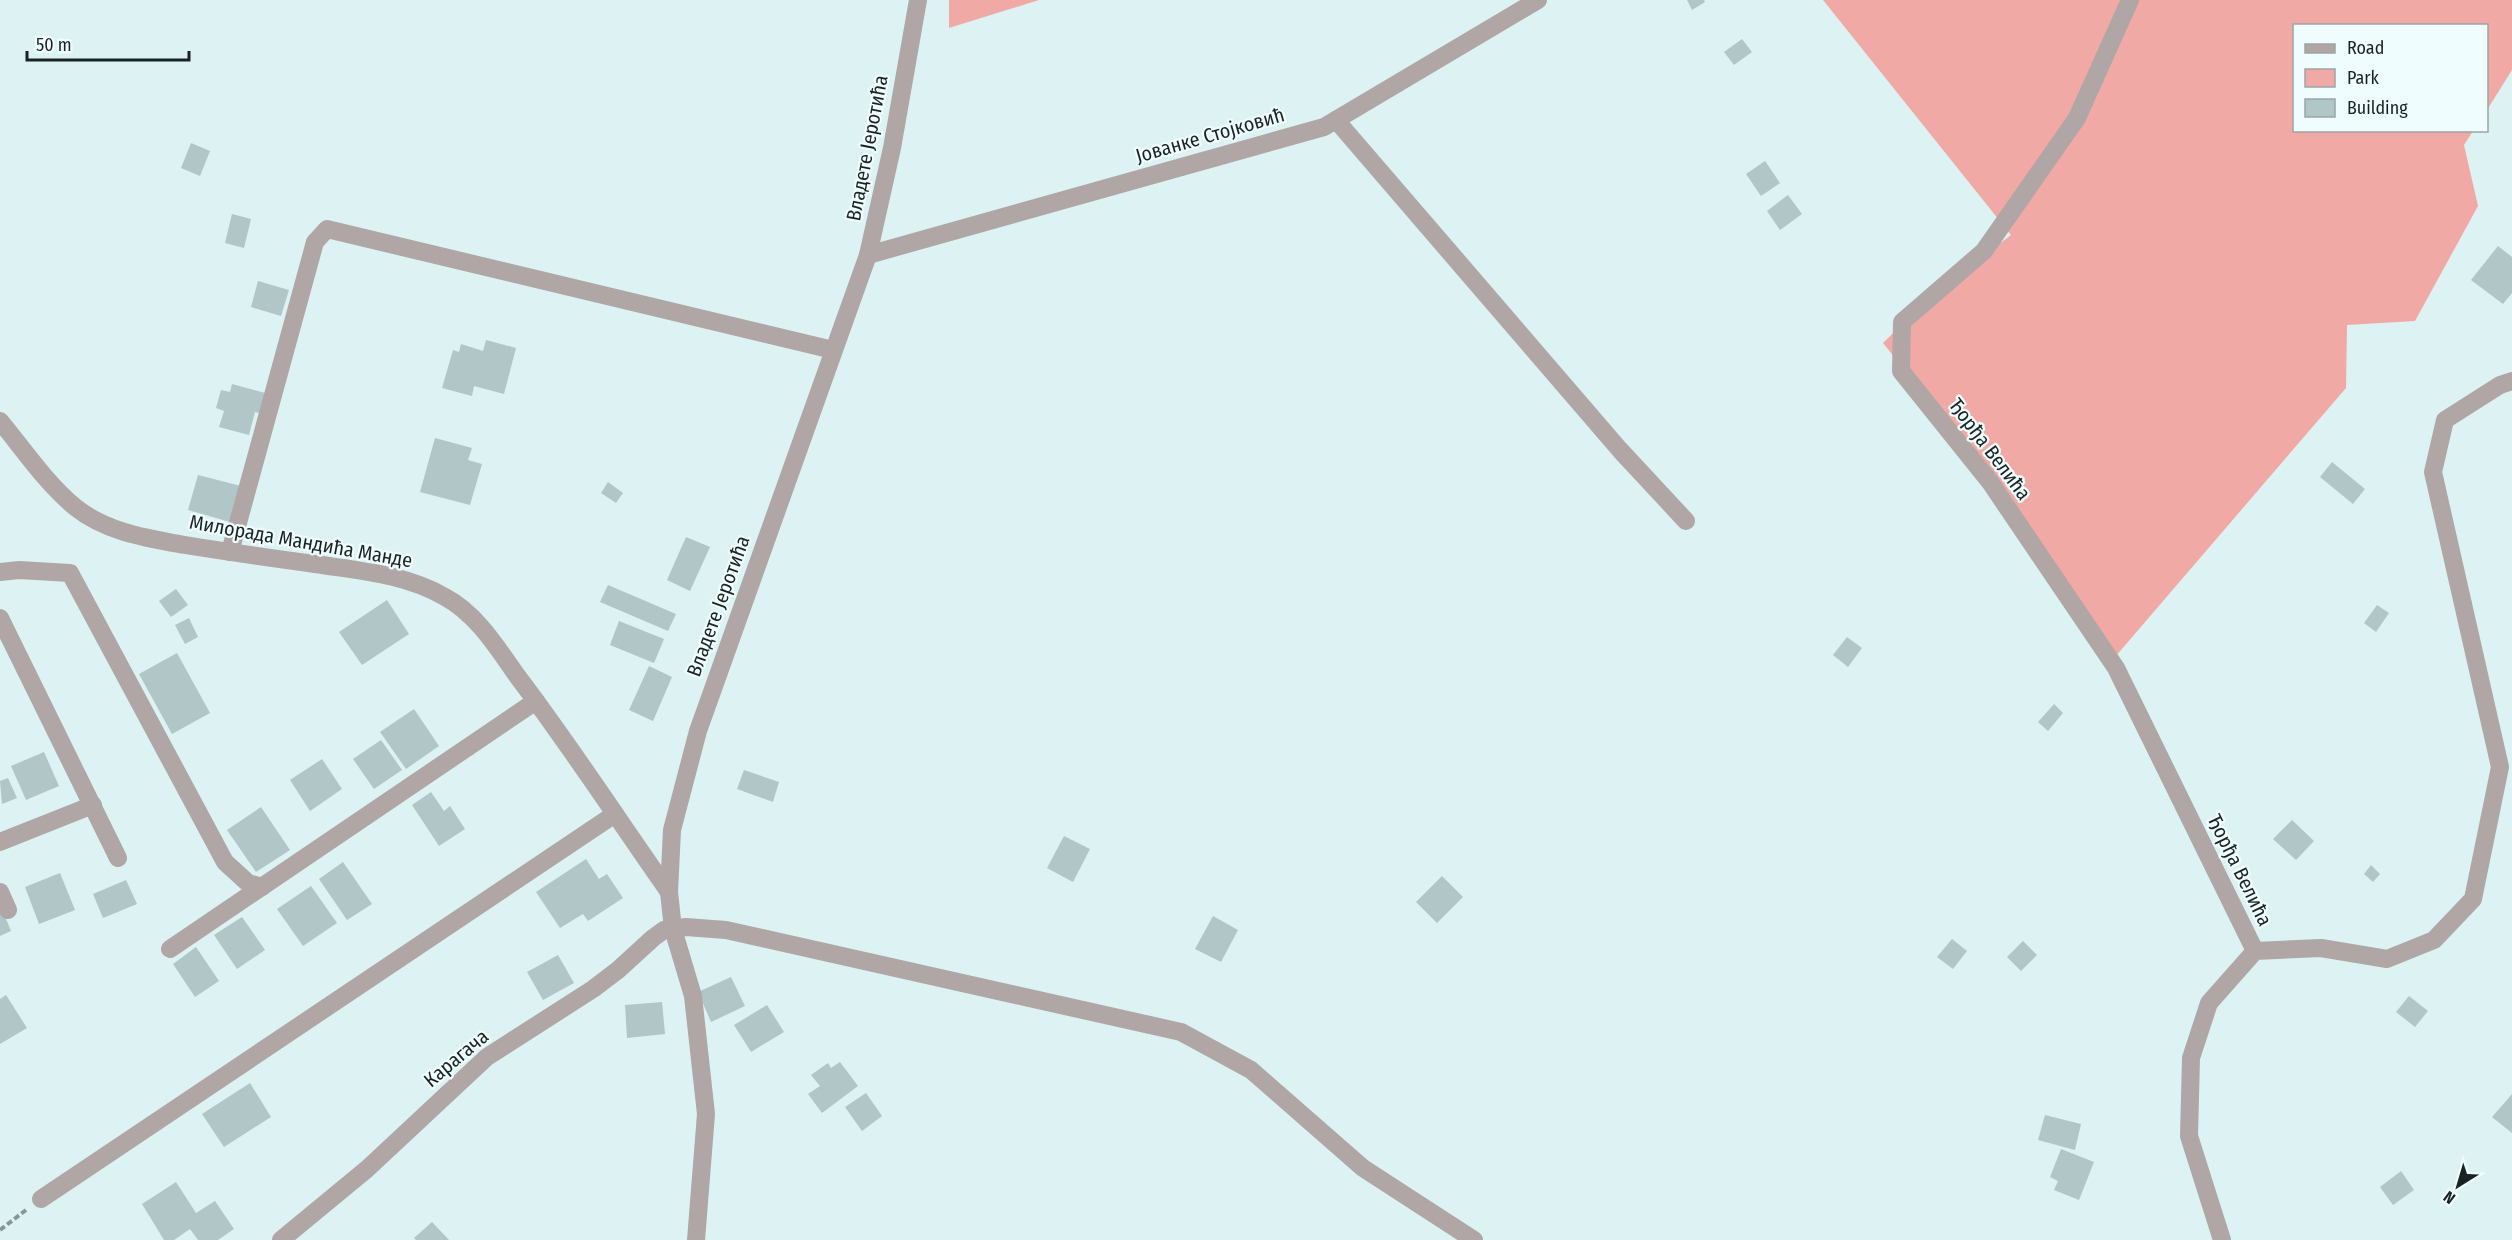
<svg xmlns="http://www.w3.org/2000/svg" width="2512" height="1240" font-family="'Fira Sans Condensed',sans-serif">
<rect width="100%" height="100%" fill="#dcf2f3"/>
<g fill="#f1a9a5">
<polygon points="949,0 1039,0 949,28"/>
<polygon points="1823,0 2512,0 2512,70 2487,110 2486,26 2294,26 2294,130 2473,131 2464,145 2478,206 2415,321 2347,325 2346,388 2115,657 1984,469 1883,343 1933,294 2011,235"/>
</g>
<g fill="#b1c6c7">
<polygon points="1687,0 1704,0 1705,2 1692,10"/>
<polygon points="1742,39 1752,52 1734,65 1724,52"/>
<polygon points="191,143 210,151 200,176 181,168"/>
<polygon points="1765,161 1780,183 1761,196 1746,174"/>
<polygon points="1788,195 1802,214 1780,230 1767,211"/>
<polygon points="232,214 251,219 244,248 225,243"/>
<polygon points="2498,246 2512,257 2512,293 2503,304 2471,280"/>
<polygon points="258,281 289,290 281,316 251,307"/>
<polygon points="486,340 516,348 504,394 474,386 472,396 442,388 453,350 459,352 461,344 483,351"/>
<polygon points="232,384 269,394 263,414 255,412 249,435 219,427 224,411 216,408 221,390 230,392"/>
<polygon points="435,438 472,448 468,460 482,464 470,505 420,492"/>
<polygon points="2332,462 2365,489 2353,504 2320,477"/>
<polygon points="198,475 241,486 230,522 188,510"/>
<polygon points="608,482 623,493 616,503 601,493"/>
<polygon points="686,537 710,547 690,591 667,580"/>
<polygon points="608,585 676,614 668,631 600,602"/>
<polygon points="176,589 188,605 171,617 159,601"/>
<polygon points="387,600 409,634 362,665 339,632"/>
<polygon points="2377,605 2389,613 2376,632 2364,623"/>
<polygon points="189,618 198,637 185,644 175,625"/>
<polygon points="619,621 664,639 654,663 610,645"/>
<polygon points="1847,637 1862,648 1848,667 1833,655"/>
<polygon points="177,653 210,713 172,734 139,674"/>
<polygon points="649,666 672,677 653,721 629,710"/>
<polygon points="2054,704 2063,713 2048,731 2038,722"/>
<polygon points="414,709 439,746 406,769 380,732"/>
<polygon points="381,740 402,770 374,789 353,759"/>
<polygon points="44,752 59,786 26,800 11,766"/>
<polygon points="322,759 342,789 310,811 290,780"/>
<polygon points="744,770 779,782 773,802 737,789"/>
<polygon points="8,778 17,798 2,804 0,781"/>
<polygon points="431,792 444,811 450,806 465,829 439,846 412,805"/>
<polygon points="261,807 290,850 256,872 227,830"/>
<polygon points="2292,820 2314,841 2296,860 2273,839"/>
<polygon points="1064,836 1090,849 1073,882 1047,868"/>
<polygon points="586,859 599,879 607,874 623,898 588,921 583,914 560,928 536,892"/>
<polygon points="343,862 372,904 347,920 319,879"/>
<polygon points="2371,865 2380,874 2373,882 2364,874"/>
<polygon points="60,873 75,910 39,924 25,887"/>
<polygon points="1442,876 1463,897 1437,923 1416,902"/>
<polygon points="126,880 137,904 103,918 93,894"/>
<polygon points="311,886 337,923 303,946 277,909"/>
<polygon points="0,904 11,931 0,936"/>
<polygon points="1213,916 1238,930 1221,962 1195,949"/>
<polygon points="242,917 265,950 237,969 214,935"/>
<polygon points="1952,939 1967,951 1953,969 1937,957"/>
<polygon points="2023,941 2037,955 2021,971 2007,957"/>
<polygon points="196,947 219,981 195,997 173,964"/>
<polygon points="558,955 574,983 543,1000 527,972"/>
<polygon points="731,977 745,1006 711,1022 698,992"/>
<polygon points="6,995 27,1028 0,1044 0,999"/>
<polygon points="2409,996 2428,1011 2415,1027 2396,1012"/>
<polygon points="662,1002 665,1034 627,1038 625,1005"/>
<polygon points="767,1005 784,1032 751,1052 734,1025"/>
<polygon points="840,1062 858,1086 822,1113 808,1094 820,1086 811,1075 828,1063 831,1068"/>
<polygon points="250,1083 271,1117 224,1147 202,1114"/>
<polygon points="866,1093 882,1116 862,1131 845,1107"/>
<polygon points="2512,1094 2512,1133 2492,1117"/>
<polygon points="2045,1115 2081,1124 2075,1150 2038,1140"/>
<polygon points="2061,1149 2094,1162 2079,1200 2054,1190 2058,1181 2050,1177"/>
<polygon points="2401,1171 2414,1190 2393,1205 2380,1187"/>
<polygon points="176,1182 196,1213 215,1201 234,1229 218,1240 198,1240 190,1229 174,1240 164,1240 142,1204"/>
<polygon points="432,1222 449,1240 416,1240 414,1238"/>
</g>
<g fill="none" stroke-linecap="round" stroke-linejoin="round">
<polyline stroke="#879798" stroke-width="4" stroke-dasharray="6 3" stroke-linecap="butt" points="0,1230 26,1210"/>
<g stroke="#afa6a5" stroke-width="18">
<polyline points="2130,0 2077,118 1984,251 1902,322 1901,371 1990,482 2116,668 2255,951"/>
<polyline points="1336,120 1620,450 1686,521"/>
<polyline points="868,255 1324,127 1538,0"/>
<path d="M0 421C24 450 46 483 75 507 106 532 146 538 185 545 228 552 271 558 315 564 360 571 405 574 445 597 477 614 498 649 518 677 571 747 619 821 669 892"/>
<polyline points="230,552 315,242 327,229 833,350"/>
<polyline points="0,572 19,570 70,573 225,862 248,883 262,887"/>
<polyline points="0,618 118,858"/>
<polyline points="0,842 93,805"/>
<polyline points="0,892 8,910"/>
<polyline points="170,949 536,701"/>
<polyline points="41,1199 615,814"/>
<polyline points="281,1240 367,1169 487,1057 593,989 618,970 653,938 664,930 686,927 726,930 1181,1032 1251,1070 1363,1168 1474,1240"/>
<polyline points="696,1240 706,1114 693,996 673,929 669,892 672,830 698,731 868,255 892,148 918,0"/>
<polyline points="2222,1240 2189,1136 2191,1058 2209,1003 2255,951 2321,948 2387,959 2434,940 2473,899 2500,767 2433,472 2445,420 2500,385 2512,381"/>
</g>
</g>
<g text-anchor="middle" dominant-baseline="central" stroke-width="4.5" stroke-linejoin="round" paint-order="stroke">
<g font-size="20" fill="#1b2223" stroke="#f0fdfe">
<text transform="translate(1210 135) rotate(-16)">Јованке Стојковић</text>
<text transform="translate(867 148) rotate(-79)">Владете Јеротића</text>
<text transform="translate(1990 449) rotate(53)">Ђорђа Велића</text>
<text transform="translate(301 541) rotate(10)">Милорада Мандића Манде</text>
<text transform="translate(718 606) rotate(-70)">Владете Јеротића</text>
<text transform="translate(2240 870) rotate(64)">Ђорђа Велића</text>
<text transform="translate(456 1058) rotate(-40)">Карагача</text>
</g>
</g>
<rect x="2293" y="24" width="195" height="108" fill="#f0fdfe" stroke="#9ba5a6" stroke-width="1.5"/>
<rect x="2305" y="44" width="30" height="9" fill="#afa6a5" stroke="#9ba5a6" stroke-width="1.5"/>
<text x="2347" y="54" font-size="18" fill="#1b2223">Road</text>
<rect x="2305" y="69" width="30" height="18" fill="#f1a9a5" stroke="#9ba5a6" stroke-width="1.5"/>
<text x="2347" y="84" font-size="18" fill="#1b2223">Park</text>
<rect x="2305" y="99" width="30" height="18" fill="#b1c6c7" stroke="#9ba5a6" stroke-width="1.5"/>
<text x="2347" y="114" font-size="18" fill="#1b2223">Building</text>
<g transform="translate(2458 1186) rotate(217)" stroke="#f0fdfe" stroke-width="4.5" paint-order="stroke">
<path d="M0-4.5L10 22L0 15L-10 22Z" fill="#1b2223"/>
<text y="-9" font-size="16" font-weight="bold" text-anchor="middle" fill="#1b2223">N</text>
</g>
<path d="M27 51v9h162v-9" fill="none" stroke="#1b2223" stroke-width="3"/>
<text x="36" y="51" font-size="18" fill="#1b2223" stroke="#f0fdfe" stroke-width="4.5" paint-order="stroke">50 m</text>
</svg>
